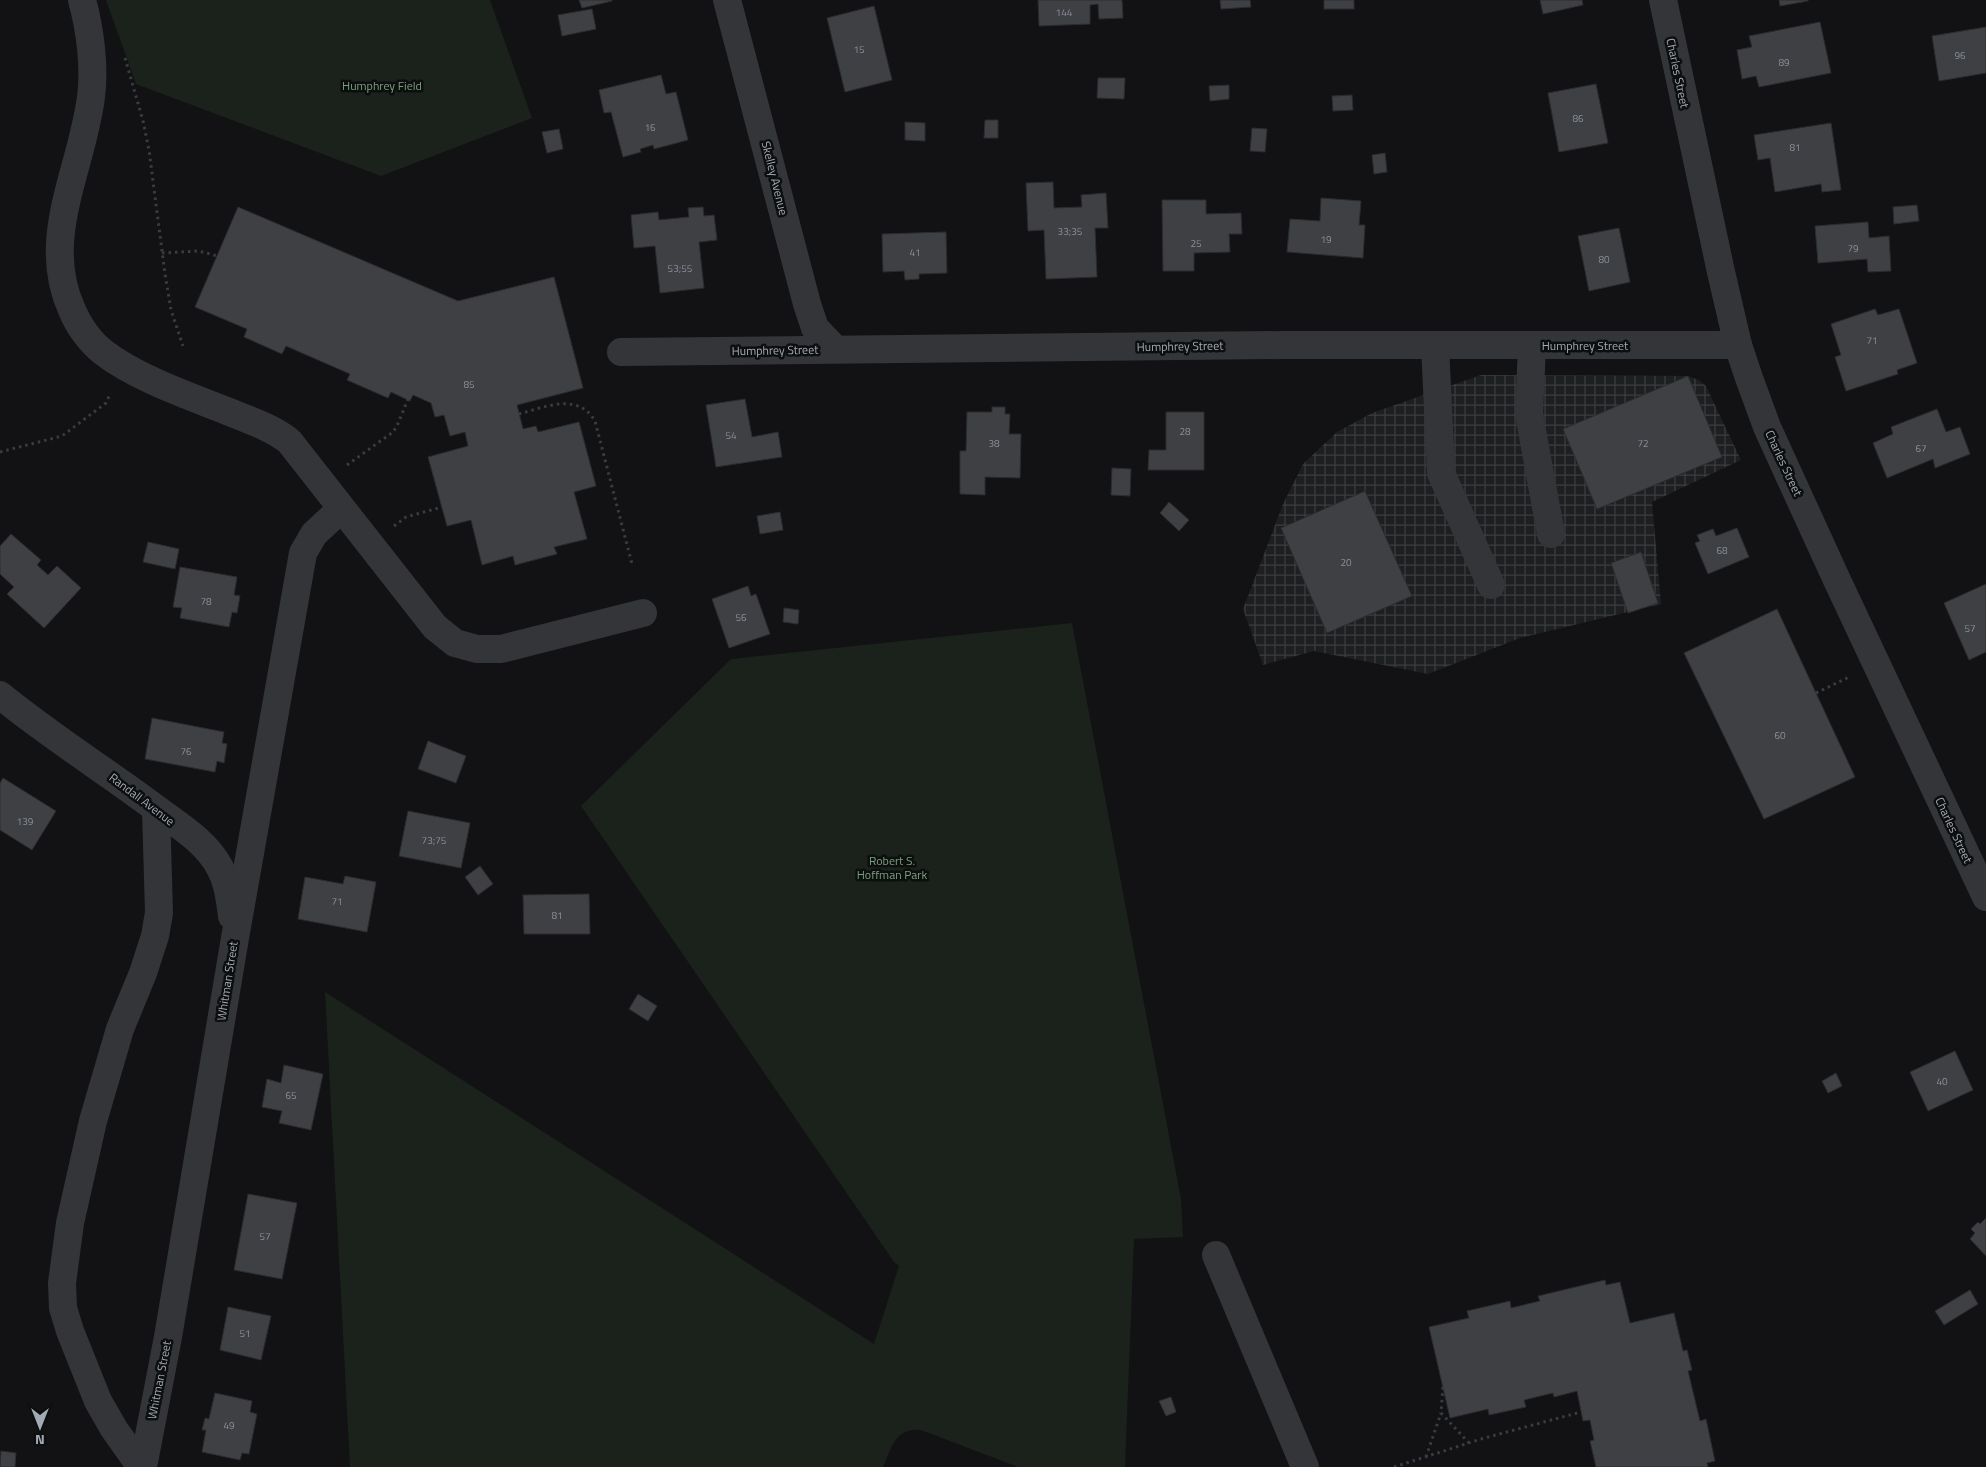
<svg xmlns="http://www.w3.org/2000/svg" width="1986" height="1467" font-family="'Titillium Web',sans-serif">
<defs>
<pattern id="industrial-grid" width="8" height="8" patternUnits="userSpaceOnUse" patternTransform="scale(1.25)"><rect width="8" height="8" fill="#1e1f21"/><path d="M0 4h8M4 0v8" fill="none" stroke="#3c3d3f"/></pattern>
</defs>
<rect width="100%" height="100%" fill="#121214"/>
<polygon fill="url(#industrial-grid)" points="1481,375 1688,376 1699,380 1706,386 1741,460 1652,502 1661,604 1520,638 1428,674 1314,651 1263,665 1243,609 1283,504 1303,464 1337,432 1372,413"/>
<g fill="#1a221b">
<polygon points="106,0 490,0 532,118 381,176 136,84"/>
<path d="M1072 623 1181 1199 1183 1237 1134 1239 1125 1467H1018L921 1430C895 1428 892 1447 883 1467H350L325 992 874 1344 899 1266 894 1262 581 806 731 659Z"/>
</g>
<g fill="#3e4044" stroke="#2c2c30">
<polygon points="579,0 612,0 612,1 582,8"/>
<polygon points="1038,0 1122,0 1123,18 1099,19 1098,4 1090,5 1090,24 1039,26"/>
<polygon points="1220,0 1250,0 1251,7 1221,9"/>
<rect x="1324" y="0" width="30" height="9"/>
<polygon points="1540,0 1582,0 1583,5 1543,14"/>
<polygon points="1779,0 1808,0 1808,1 1780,6"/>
<polygon points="874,6 892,80 845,92 827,18"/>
<polygon points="592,9 596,29 562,36 558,15"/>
<polygon points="1820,22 1831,73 1759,87 1756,76 1742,79 1737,50 1752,47 1749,36"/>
<polygon points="1986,27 1986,73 1939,81 1932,36"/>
<polygon points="661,75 666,94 676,92 688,140 654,149 653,145 640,149 641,152 623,157 611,112 604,113 599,90"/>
<polygon points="1098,78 1125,78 1124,99 1097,98"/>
<polygon points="1596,84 1608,143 1559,152 1548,93"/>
<polygon points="1229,85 1229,99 1210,101 1209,86"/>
<polygon points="1352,95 1353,110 1333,111 1332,96"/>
<polygon points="985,120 998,120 998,138 984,138"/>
<polygon points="905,122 925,123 925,141 905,140"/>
<polygon points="1831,123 1841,190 1822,192 1821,184 1775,192 1770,158 1758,160 1754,135"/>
<polygon points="1252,128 1267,129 1265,152 1250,151"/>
<polygon points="559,129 563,149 547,153 542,132"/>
<polygon points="1385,153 1387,172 1374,174 1372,155"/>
<polygon points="1053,182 1054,208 1082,207 1081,195 1106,193 1108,228 1095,228 1097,277 1046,279 1044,230 1028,231 1026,183"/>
<polygon points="1321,198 1361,201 1359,225 1365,225 1363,258 1287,252 1290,219 1320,221"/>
<polygon points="1162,200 1206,200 1206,214 1241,213 1242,234 1229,234 1230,252 1194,253 1194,271 1163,271"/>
<polygon points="1917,205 1919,221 1894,224 1893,207"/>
<polygon points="238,207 458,301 554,277 583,388 517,405 523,429 536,426 538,432 579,422 596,486 574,492 587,539 554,547 557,554 515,565 513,556 482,565 471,520 447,526 428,457 468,446 465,432 450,436 444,415 435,417 431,403 413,395 410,401 391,392 388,398 347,380 350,374 286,346 282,354 244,337 247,329 195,307"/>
<polygon points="703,207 704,216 714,215 717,240 699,242 704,288 660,293 655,246 634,248 631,215 658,212 659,220 689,217 688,208"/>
<polygon points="1868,222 1869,238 1889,236 1891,271 1868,272 1867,259 1818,263 1815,226"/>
<polygon points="1619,228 1630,282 1589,291 1578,236"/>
<polygon points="946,232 947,273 919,274 919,279 905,280 904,271 883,272 882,234"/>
<polygon points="1875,309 1878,315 1899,309 1917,363 1897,370 1898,374 1846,391 1835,357 1841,355 1831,324"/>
<polygon points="1688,376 1722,457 1597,509 1563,429"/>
<polygon points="745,399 752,437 778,432 782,457 716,467 706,405"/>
<polygon points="992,407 1005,407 1005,414 1010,414 1009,434 1021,434 1020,478 985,477 985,495 960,494 960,451 966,451 967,412 992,412"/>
<polygon points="1937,409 1946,432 1960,427 1970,454 1935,468 1933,459 1887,478 1873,443 1893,434 1891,427"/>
<polygon points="1166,412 1204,412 1204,470 1148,470 1149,450 1166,450"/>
<polygon points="1112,468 1131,469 1130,496 1111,495"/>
<polygon points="1365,491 1412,596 1327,633 1281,528"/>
<polygon points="1169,502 1189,520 1179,531 1160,513"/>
<polygon points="780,512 783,530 760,534 757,516"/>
<polygon points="1737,528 1749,557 1708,574 1695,543 1700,541 1697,535 1713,529 1716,536"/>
<polygon points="11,534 41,560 37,565 48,575 57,566 81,588 44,628 7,594 14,587 0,574 0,546"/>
<polygon points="148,542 179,549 175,569 143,562"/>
<polygon points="1641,552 1658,603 1628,613 1611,563"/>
<polygon points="180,567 237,577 234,595 240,596 237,613 232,612 229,627 180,618 182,608 173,607"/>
<polygon points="1986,584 1986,652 1969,660 1944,603"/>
<polygon points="748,586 751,596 756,594 770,634 729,648 712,599"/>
<polygon points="784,608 799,610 798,624 783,622"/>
<polygon points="1777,609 1855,777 1764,819 1684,653"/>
<polygon points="152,718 224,732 222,743 227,744 224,763 217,761 215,772 145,759"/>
<polygon points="428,741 466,756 456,783 418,769"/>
<polygon points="3,778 56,811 32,850 0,830 0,783"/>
<polygon points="408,811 470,823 461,868 399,856"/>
<polygon points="480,866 493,884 478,895 465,877"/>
<polygon points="345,876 376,882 367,932 298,919 305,877 343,884"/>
<polygon points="589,894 590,934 524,934 523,895"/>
<polygon points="638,994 657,1006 648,1021 629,1009"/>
<polygon points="1955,1051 1973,1090 1928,1111 1910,1072"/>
<polygon points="284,1065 323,1074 311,1130 279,1123 282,1111 262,1107 267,1079 281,1083"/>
<polygon points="1836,1073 1842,1086 1828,1093 1822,1081"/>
<polygon points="248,1194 297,1203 282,1279 234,1270"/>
<polygon points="1986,1218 1986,1256 1970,1239 1975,1233 1971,1229 1978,1222 1980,1224"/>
<polygon points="1605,1280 1606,1285 1620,1282 1630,1323 1674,1313 1683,1351 1687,1350 1692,1370 1688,1371 1700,1421 1706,1419 1715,1461 1707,1463 1708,1467 1596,1467 1590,1441 1594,1440 1590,1420 1583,1421 1577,1391 1554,1397 1553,1393 1524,1400 1526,1407 1489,1415 1488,1409 1450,1418 1429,1327 1469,1318 1467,1311 1510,1301 1511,1308 1540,1301 1538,1296"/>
<polygon points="1970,1290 1978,1304 1944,1325 1935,1311"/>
<polygon points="228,1307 271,1316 261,1360 220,1350"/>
<polygon points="215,1393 252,1401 250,1412 257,1414 249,1454 242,1453 240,1460 202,1452 206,1430 202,1430 205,1418 209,1419"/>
<polygon points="1171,1397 1176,1412 1166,1416 1159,1401"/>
<polygon points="1,1451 16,1453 15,1467 0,1467"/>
</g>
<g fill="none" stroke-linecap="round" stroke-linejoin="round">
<g stroke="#393c40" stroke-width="3" stroke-dasharray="2.5 4" stroke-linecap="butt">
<polyline points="125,58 143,121 149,150 165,274 171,310 183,346"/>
<polyline points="162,253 199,251 217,256"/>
<path d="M519 414C545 407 578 392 595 421L632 564"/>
<polyline points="0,452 62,436 106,403 110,394"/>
<polyline points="347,465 393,432 397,426 408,399"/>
<polyline points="394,526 406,517 442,507"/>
<polyline points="1816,693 1849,677"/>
<polyline points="1443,1387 1441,1413 1469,1443"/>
<polyline points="1426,1457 1441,1413"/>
<polyline points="1394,1467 1481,1439 1581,1412"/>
</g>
<g stroke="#333539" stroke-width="28">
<path d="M82 0C90 29 95 67 91 97 82 169 39 239 72 310 78 325 90 342 103 352 136 378 192 397 232 413 252 421 272 428 289 441L435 627 455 643 477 649H501L643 613"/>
<polyline points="727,0 807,304 815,328 835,349"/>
<polyline points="1663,0 1721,272 1738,345 1749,378 1767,427 1836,578 1986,897"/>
<polyline points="1435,345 1441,473 1491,585"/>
<polyline points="1532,346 1529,414 1551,534"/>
<polyline points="621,352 1283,345 1738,345"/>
<path d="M0 695C49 735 103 769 154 807 177 824 207 842 220 868 228 883 230 900 232 916"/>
<polyline points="1216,1255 1305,1467"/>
<polyline points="141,1467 114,1429 98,1401 70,1331 63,1308 62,1283 70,1223 93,1121 120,1029 143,973 155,936 159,913 156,809"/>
<polyline points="143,1467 168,1337 235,938 303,553 314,534 341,509"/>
</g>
</g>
<g text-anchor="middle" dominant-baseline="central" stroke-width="5" stroke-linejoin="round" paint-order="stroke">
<g font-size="10" fill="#8a9099">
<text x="1064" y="12">144</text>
<text x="859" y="49">15</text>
<text x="1960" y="55">96</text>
<text x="1784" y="62">89</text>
<text x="1578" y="118">86</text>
<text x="650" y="127">16</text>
<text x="1795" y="147">81</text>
<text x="1070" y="231">33;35</text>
<text x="1326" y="239">19</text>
<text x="1196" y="243">25</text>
<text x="1853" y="248">79</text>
<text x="915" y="252">41</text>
<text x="1604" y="259">80</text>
<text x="680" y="268">53;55</text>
<text x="1872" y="340">71</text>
<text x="469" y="384">85</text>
<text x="1185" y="431">28</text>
<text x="731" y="435">54</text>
<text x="994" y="443">38</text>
<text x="1643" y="443">72</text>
<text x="1921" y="448">67</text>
<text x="1722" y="550">68</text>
<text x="1346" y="562">20</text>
<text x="206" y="601">78</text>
<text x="741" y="617">56</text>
<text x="1970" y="628">57</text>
<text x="1780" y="735">60</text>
<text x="186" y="751">76</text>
<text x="25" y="821">139</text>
<text x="434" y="840">73;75</text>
<text x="337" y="901">71</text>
<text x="557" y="915">81</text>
<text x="1942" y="1081">40</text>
<text x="291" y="1095">65</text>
<text x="265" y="1236">57</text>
<text x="245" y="1333">51</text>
<text x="229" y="1425">49</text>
</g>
<g font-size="12" fill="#a3aab5" stroke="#0d0e0f">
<text transform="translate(1678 73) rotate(78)">Charles Street</text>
<text transform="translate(775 178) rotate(76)">Skelley Avenue</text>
<text x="1585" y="345">Humphrey Street</text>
<text transform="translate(1180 346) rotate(-1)">Humphrey Street</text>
<text transform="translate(775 350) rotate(-1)">Humphrey Street</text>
<text transform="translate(1784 463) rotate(65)">Charles Street</text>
<text transform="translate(142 799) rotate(37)">Randall Avenue</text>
<text transform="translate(1954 830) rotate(65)">Charles Street</text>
<text transform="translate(227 981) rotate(-81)">Whitman Street</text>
<text transform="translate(159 1380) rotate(-79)">Whitman Street</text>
</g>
<g font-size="12" fill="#79a179" stroke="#0d0e0f">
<text x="382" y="85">Humphrey Field</text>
<text x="892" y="860">Robert S.<tspan x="892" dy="14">Hoffman Park</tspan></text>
</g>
</g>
<g transform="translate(40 1427) rotate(180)" stroke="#0d0e0f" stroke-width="4" paint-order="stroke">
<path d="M0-4L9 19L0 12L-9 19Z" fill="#a3aab5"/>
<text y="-8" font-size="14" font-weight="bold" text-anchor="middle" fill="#a3aab5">N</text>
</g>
</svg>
